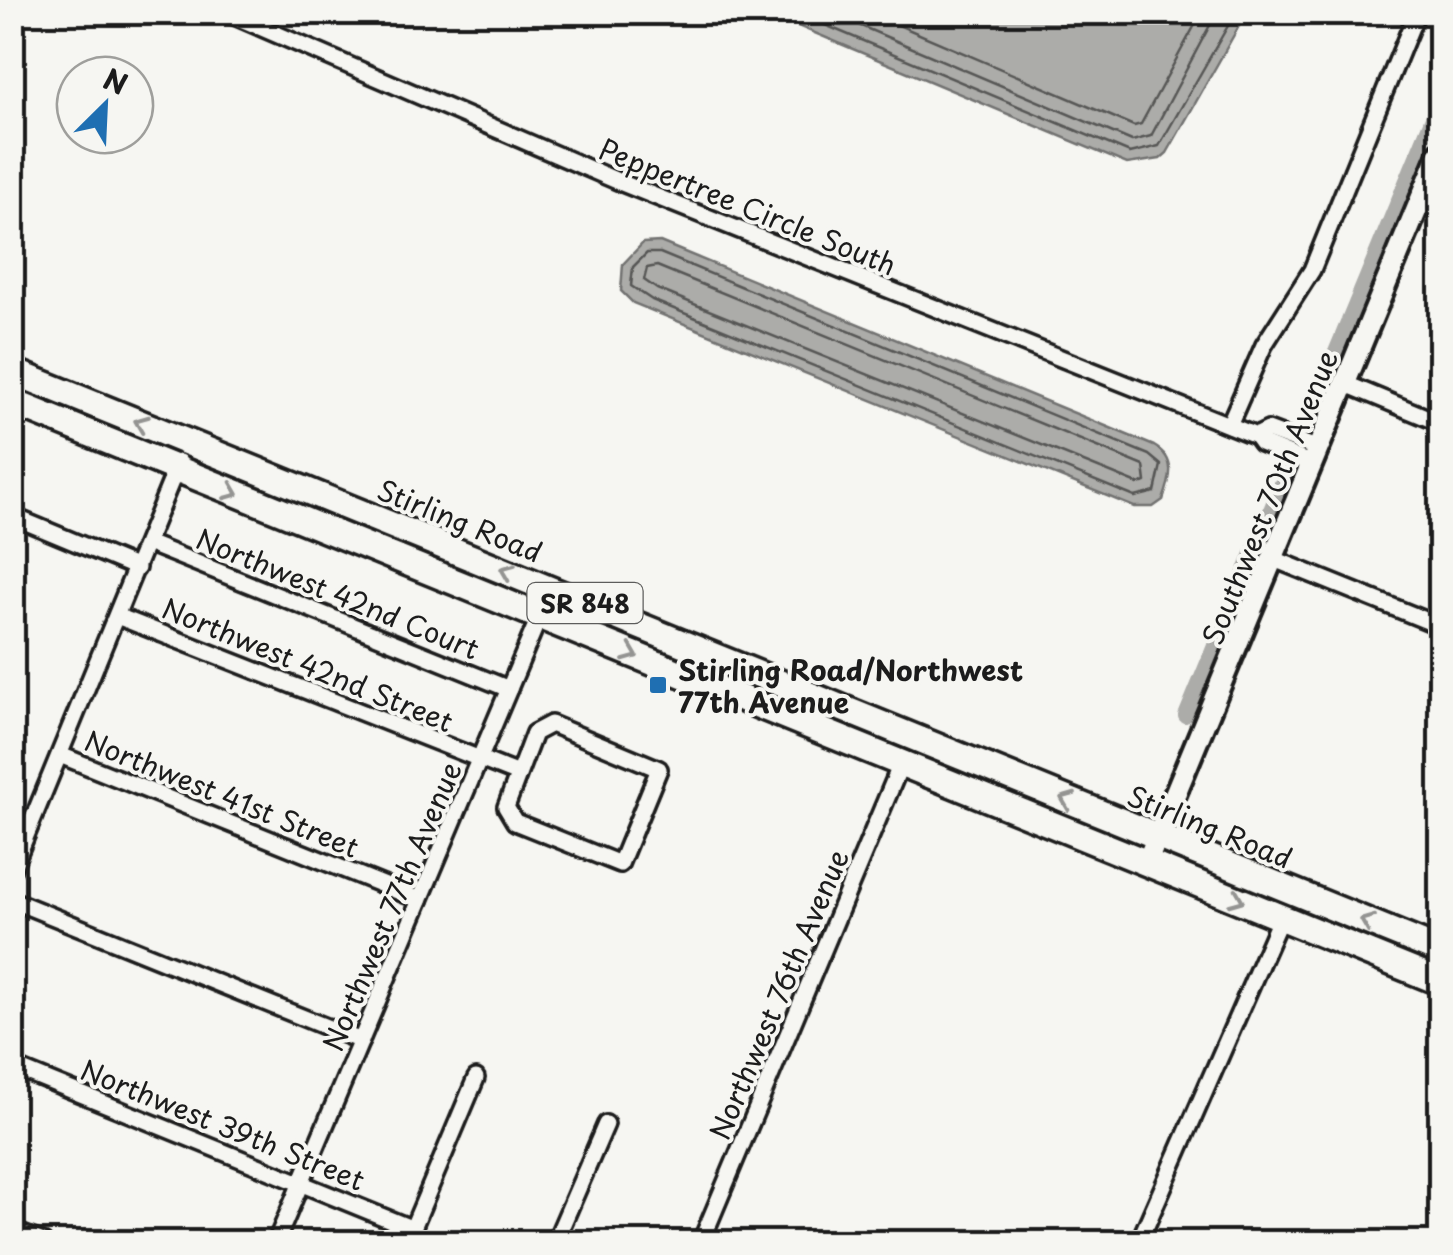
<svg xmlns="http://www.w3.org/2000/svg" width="1453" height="1255" font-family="'Playpen Sans',sans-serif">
<rect width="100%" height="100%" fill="#f6f6f2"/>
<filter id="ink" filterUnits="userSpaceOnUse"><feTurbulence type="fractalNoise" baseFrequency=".01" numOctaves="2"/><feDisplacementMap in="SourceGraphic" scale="20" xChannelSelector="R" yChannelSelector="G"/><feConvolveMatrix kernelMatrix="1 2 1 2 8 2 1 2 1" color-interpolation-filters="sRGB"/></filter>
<g filter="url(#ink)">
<g fill="#acaca9" stroke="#727271" stroke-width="2.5">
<polygon points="767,13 1240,13 1239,26 1167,153 1160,159 1127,164"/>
<path d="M660 242 1154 446C1177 459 1171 478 1163 500L1153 507H1134L633 303 621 291 623 264 643 243Z"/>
</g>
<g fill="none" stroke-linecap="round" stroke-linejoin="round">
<g stroke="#565654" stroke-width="2.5">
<polyline points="794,12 1130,153 1159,146 1229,24 1230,12"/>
<polyline points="828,12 1132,141 1151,136 1217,12"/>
<polyline points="868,12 1134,126 1141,124 1202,12"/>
<polygon points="647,253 660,253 1149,455 1161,465 1155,492 1135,497 652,300 631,286 633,267"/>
<polygon points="657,266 1144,466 1146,482 1138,484 657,289 644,280 647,268"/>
</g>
<g stroke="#acaca9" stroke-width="14">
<polyline points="1297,444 1440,98"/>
<polyline points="1185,716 1289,464"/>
</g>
<g stroke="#1c1c1c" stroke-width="22">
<g id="minor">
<polyline points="225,12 622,183 1256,436 1261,443 1312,464"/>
<polyline points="1420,202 1440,211"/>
<polyline points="1346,384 1440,423"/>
<polyline points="1229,425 1264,345 1312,270 1417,12"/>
<polyline points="1256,436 1268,430 1319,449"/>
<polyline points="12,516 137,568"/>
<polyline points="147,543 509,689"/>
<polyline points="1274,559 1440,626"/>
<polyline points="117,616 518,774"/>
<polygon points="551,724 659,769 620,864 515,822 506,807 534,733"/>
<polyline points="60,755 420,900"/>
<polyline points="12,870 179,462"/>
<polyline points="12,900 361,1041"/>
<polyline points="12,1066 413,1229"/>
<polyline points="12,1230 43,1242"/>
<polyline points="276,1242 551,589"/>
<polyline points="407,1242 476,1078"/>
<polyline points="555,1242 606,1124"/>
<polyline points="701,1242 901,764"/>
<polyline points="1139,1242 1281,917"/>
</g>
</g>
<g stroke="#1c1c1c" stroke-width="28">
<polyline id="tertiary" points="1147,862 1440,153"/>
</g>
<g stroke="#1c1c1c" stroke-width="32">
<g id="primary">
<polyline points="12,371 1440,951"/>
<polyline points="12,402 1440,982"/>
</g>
</g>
<use href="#minor" stroke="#f6f6f2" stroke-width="15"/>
<use href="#tertiary" stroke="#f6f6f2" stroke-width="20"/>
<use href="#primary" stroke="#f6f6f2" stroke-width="25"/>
</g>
<defs><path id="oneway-chevron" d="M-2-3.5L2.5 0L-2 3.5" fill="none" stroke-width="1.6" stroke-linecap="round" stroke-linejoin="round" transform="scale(2.5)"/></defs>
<g stroke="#949492">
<use href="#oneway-chevron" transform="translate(141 423) rotate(-158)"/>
<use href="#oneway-chevron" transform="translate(232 492) rotate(22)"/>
<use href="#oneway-chevron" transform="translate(507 571) rotate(-158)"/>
<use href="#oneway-chevron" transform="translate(631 654) rotate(22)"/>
<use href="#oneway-chevron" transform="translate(1067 800) rotate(-158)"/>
<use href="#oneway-chevron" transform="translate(1237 899) rotate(22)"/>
<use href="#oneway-chevron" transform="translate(1367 922) rotate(-158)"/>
</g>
</g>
<rect fill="#1f6fb2" stroke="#f6f6f2" stroke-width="4" x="648" y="675" width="20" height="20" rx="5"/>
<g text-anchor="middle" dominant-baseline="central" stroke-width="8" stroke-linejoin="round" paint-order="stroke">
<rect fill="#f6f6f2" stroke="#5d5d5c" stroke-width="2.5" x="527.5" y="583" width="115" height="40" rx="8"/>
<g font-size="25" font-weight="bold" fill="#1c1c1c">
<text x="585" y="603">SR 848</text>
</g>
<g font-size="28" fill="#1c1c1c" stroke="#f6f6f2">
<text transform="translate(748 206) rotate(22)">Peppertree Circle South</text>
<text transform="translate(1269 497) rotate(-68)">Southwest 70th Avenue</text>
<text transform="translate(460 520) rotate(22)">Stirling Road</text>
<text transform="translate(338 593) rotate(22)">Northwest 42nd Court</text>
<text transform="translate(308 664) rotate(22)">Northwest 42nd Street</text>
<text transform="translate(222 793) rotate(22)">Northwest 41st Street</text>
<text transform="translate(1210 826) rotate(22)">Stirling Road</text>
<text transform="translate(391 906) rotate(-67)">Northwest 77th Avenue</text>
<text transform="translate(778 994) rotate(-67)">Northwest 76th Avenue</text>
<text transform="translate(223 1124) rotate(22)">Northwest 39th Street</text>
</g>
<g font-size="28" font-weight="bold" fill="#1c1c1c" stroke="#f6f6f2" text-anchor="start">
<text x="678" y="669">Stirling Road/Northwest<tspan x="678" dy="32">77th Avenue</tspan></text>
</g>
</g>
<rect width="1453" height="1255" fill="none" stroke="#f6f6f2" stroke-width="50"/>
<rect x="25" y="25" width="1403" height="1205" fill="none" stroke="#1c1c1c" stroke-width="4" filter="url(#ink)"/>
<g transform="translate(105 105) rotate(24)"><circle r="48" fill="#f6f6f2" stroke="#9f9f9c" stroke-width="2.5"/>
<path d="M0-8L18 38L0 25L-18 38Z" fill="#1f6fb2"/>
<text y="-15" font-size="28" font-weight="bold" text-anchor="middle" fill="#1c1c1c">N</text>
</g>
</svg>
